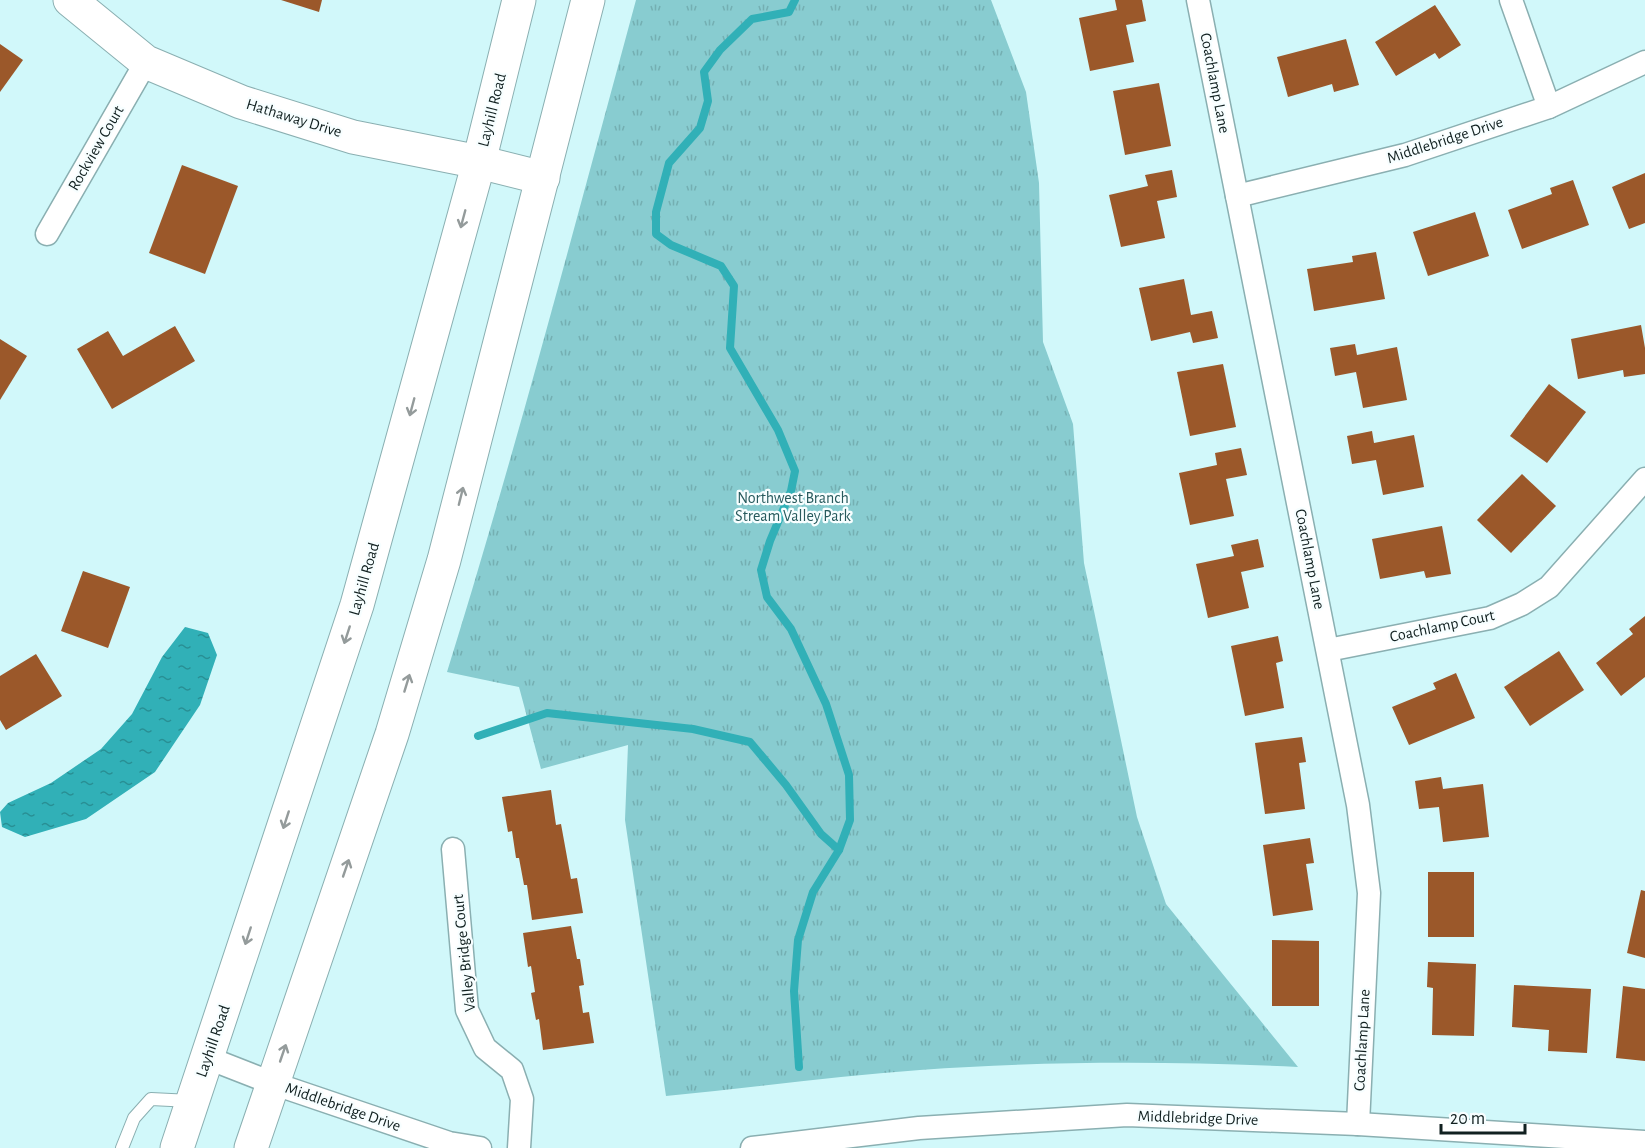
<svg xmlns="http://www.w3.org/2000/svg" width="1645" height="1148" font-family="'Alegreya Sans',sans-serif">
<defs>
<pattern id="park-tufts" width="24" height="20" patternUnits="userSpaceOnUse" patternTransform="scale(1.5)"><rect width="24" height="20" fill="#88ccd0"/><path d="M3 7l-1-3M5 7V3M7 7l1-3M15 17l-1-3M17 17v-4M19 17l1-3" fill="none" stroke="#74afb2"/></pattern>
<pattern id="water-ripples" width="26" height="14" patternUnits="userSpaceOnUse" patternTransform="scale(1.5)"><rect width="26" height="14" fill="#31b0b7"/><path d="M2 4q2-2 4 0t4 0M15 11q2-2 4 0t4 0" fill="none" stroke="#288f94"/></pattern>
</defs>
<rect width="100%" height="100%" fill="#d1f8fa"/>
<path fill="url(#park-tufts)" d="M636 0H991L1026 92 1039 183 1043 342 1073 424 1084 563 1137 817 1166 904 1298 1067C1172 1061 1046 1061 920 1070 835 1076 750 1088 666 1096L625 820 628 745 541 769 519 687 447 672C516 450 575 224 636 0Z"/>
<polygon fill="url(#water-ripples)" points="185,627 208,633 217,655 200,705 155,772 86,819 25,837 2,827 0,812 8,803 51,783 101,749 132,714 162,657"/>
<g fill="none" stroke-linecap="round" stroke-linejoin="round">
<g stroke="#31b0b7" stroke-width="8">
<polyline points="795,0 789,12 752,19 720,50 704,72 708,101 700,128 669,163 656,212 656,234 671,245 721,266 734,286 730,348 778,430 795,471 791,491 770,541 761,570 767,597 791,629 826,704 849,775 850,820 839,850 813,892 798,940 794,991 799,1067"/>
<polyline points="478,736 547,713 693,729 750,742 786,785 821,834 839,850"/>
</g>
</g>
<g fill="#9b582a">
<polygon points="281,0 322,0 319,12"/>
<polygon points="1115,0 1142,0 1146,21 1126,25 1134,62 1090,71 1079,18 1117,10"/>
<polygon points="1435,5 1461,45 1439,59 1435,53 1396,76 1375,42"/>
<polygon points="1346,39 1359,85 1334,92 1332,84 1288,97 1277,57"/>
<polygon points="0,44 23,60 0,92"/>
<polygon points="1159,83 1171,146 1125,155 1113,91"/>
<polygon points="182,165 238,186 205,274 149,253"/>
<polygon points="1172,170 1177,197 1157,201 1165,238 1121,247 1109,195 1148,186 1145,175"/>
<polygon points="1645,173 1645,223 1629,229 1612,187"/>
<polygon points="1573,180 1589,225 1522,249 1508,210 1552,194 1550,188"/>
<polygon points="1475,212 1489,256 1428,276 1413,232"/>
<polygon points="1376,252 1385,299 1314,311 1307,269 1353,262 1352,256"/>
<polygon points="1184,279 1191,315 1212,311 1218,338 1193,343 1190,332 1151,341 1139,288"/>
<polygon points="1641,325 1645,348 1645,374 1624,377 1623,370 1578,379 1571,339"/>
<polygon points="175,326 195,361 112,409 77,349 108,331 123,356"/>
<polygon points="0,339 27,356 0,400"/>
<polygon points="1355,344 1357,355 1397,347 1407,400 1363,408 1356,372 1335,376 1330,348"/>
<polygon points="1223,364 1236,427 1190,436 1177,372"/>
<polygon points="1549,384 1586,412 1547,463 1510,436"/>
<polygon points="1372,431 1374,443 1414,435 1424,487 1383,495 1376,460 1352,464 1347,436"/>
<polygon points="1241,448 1247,475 1226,479 1234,516 1190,525 1179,473 1217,465 1215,453"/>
<polygon points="1522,474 1556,506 1511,553 1477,520"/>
<polygon points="1442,526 1451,574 1426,578 1424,571 1380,579 1372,539"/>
<polygon points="1258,539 1264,567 1241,572 1249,608 1208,618 1196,564 1234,556 1231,545"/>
<polygon points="83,571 130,587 108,648 61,631"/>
<polygon points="1645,616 1645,677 1621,696 1596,663 1633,634 1629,629"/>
<polygon points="1278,636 1283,661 1276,663 1284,708 1245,716 1231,646"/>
<polygon points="1559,651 1584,690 1530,726 1504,687"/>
<polygon points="36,654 62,696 6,730 0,720 0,676"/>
<polygon points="1456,673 1475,718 1409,745 1392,707 1436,689 1433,683"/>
<polygon points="1302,737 1306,762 1299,763 1305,809 1265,814 1255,743"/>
<polygon points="1441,777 1443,789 1483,784 1489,837 1443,842 1439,807 1419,809 1415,781"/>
<polygon points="551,790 556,825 561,824 571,879 577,878 583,913 532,920 527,885 524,885 519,858 516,858 512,831 508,832 502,797"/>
<polygon points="1310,838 1314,863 1306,864 1313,910 1273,916 1263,845"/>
<rect x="1428" y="872" width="46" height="65"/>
<polygon points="1641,890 1645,891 1645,958 1627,953"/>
<polygon points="571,926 577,959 580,959 584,985 579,986 583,1013 589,1012 594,1043 543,1050 539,1019 536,1020 531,993 535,992 531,966 528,967 523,933"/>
<polygon points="1272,940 1319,941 1319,1006 1272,1006"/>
<polygon points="1428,962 1476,964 1474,1036 1432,1035 1433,988 1427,987"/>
<polygon points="1514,985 1591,989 1587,1053 1548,1051 1549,1030 1512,1027"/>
<polygon points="1623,986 1645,989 1645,1061 1616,1058"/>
</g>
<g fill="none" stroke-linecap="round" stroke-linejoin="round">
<g stroke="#8aafb1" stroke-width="14">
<polyline id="lane" points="122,1148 134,1118 151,1099 191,1101"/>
</g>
<g stroke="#8aafb1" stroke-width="25">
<g id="street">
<polyline points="1198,0 1358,805 1369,893 1358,1124"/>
<polyline points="1511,0 1549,107"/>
<polyline points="1237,196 1405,155 1549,107 1645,62"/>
<polyline points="47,234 146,62"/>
<polyline points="1328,650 1490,618 1522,604 1549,587 1645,479"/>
<polyline points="453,849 467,1010 485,1048 512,1070 522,1099 519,1148"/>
<polyline points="208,1058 272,1083 449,1143 480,1148"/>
<polyline points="752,1148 919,1128 1127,1115 1358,1124 1645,1142"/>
</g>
</g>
<g stroke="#8aafb1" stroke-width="35">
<g id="secondary">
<polyline points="70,0 146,62 241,102 353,137 479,162 543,178"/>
<polyline points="177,1148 357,605 479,162 519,0"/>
<polyline points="251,1148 392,734 444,560 588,0"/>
</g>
</g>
<use href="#lane" stroke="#fff" stroke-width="12"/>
<use href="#street" stroke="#fff" stroke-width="22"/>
<use href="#secondary" stroke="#fff" stroke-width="33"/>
</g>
<defs><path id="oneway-shaft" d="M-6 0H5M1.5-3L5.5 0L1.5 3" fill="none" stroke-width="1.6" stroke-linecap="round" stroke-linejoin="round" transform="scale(1.5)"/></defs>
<g stroke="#949b9b">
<use href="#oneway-shaft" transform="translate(463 219) rotate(105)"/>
<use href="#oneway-shaft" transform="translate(412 407) rotate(105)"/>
<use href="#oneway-shaft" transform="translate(461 496) rotate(-76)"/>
<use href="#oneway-shaft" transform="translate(347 635) rotate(108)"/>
<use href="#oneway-shaft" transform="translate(407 683) rotate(-73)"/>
<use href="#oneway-shaft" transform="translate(286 820) rotate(108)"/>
<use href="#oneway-shaft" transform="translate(346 868) rotate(-71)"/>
<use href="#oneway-shaft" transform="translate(248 936) rotate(108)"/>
<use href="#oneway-shaft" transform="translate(283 1053) rotate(-71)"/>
</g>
<g text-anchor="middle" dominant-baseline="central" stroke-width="4.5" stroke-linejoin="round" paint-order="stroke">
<g font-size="16" fill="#112020" stroke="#f7feff">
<text transform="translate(1215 83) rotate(79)">Coachlamp Lane</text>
<text transform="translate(492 110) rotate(-76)">Layhill Road</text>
<text transform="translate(294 118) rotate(17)">Hathaway Drive</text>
<text transform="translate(1445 140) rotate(-18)">Middlebridge Drive</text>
<text transform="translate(96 148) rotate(-60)">Rockview Court</text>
<text transform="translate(1310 559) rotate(79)">Coachlamp Lane</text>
<text transform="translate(364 579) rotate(-74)">Layhill Road</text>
<text transform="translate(1442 626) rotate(-12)">Coachlamp Court</text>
<text transform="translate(464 953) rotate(-96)">Valley Bridge Court</text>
<text transform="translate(1362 1040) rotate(-87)">Coachlamp Lane</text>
<text transform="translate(213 1041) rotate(-71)">Layhill Road</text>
<text transform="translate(343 1107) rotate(19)">Middlebridge Drive</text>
<text transform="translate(1198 1118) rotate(2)">Middlebridge Drive</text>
</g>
<g font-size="16" fill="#275a5d" stroke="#f7feff">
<text x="793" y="498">Northwest Branch<tspan x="793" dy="18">Stream Valley Park</tspan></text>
</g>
</g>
<path d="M1441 1124v9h84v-9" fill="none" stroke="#112020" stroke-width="3"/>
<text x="1450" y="1124" font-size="18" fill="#112020" stroke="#f7feff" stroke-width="4.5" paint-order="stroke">20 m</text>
</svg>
